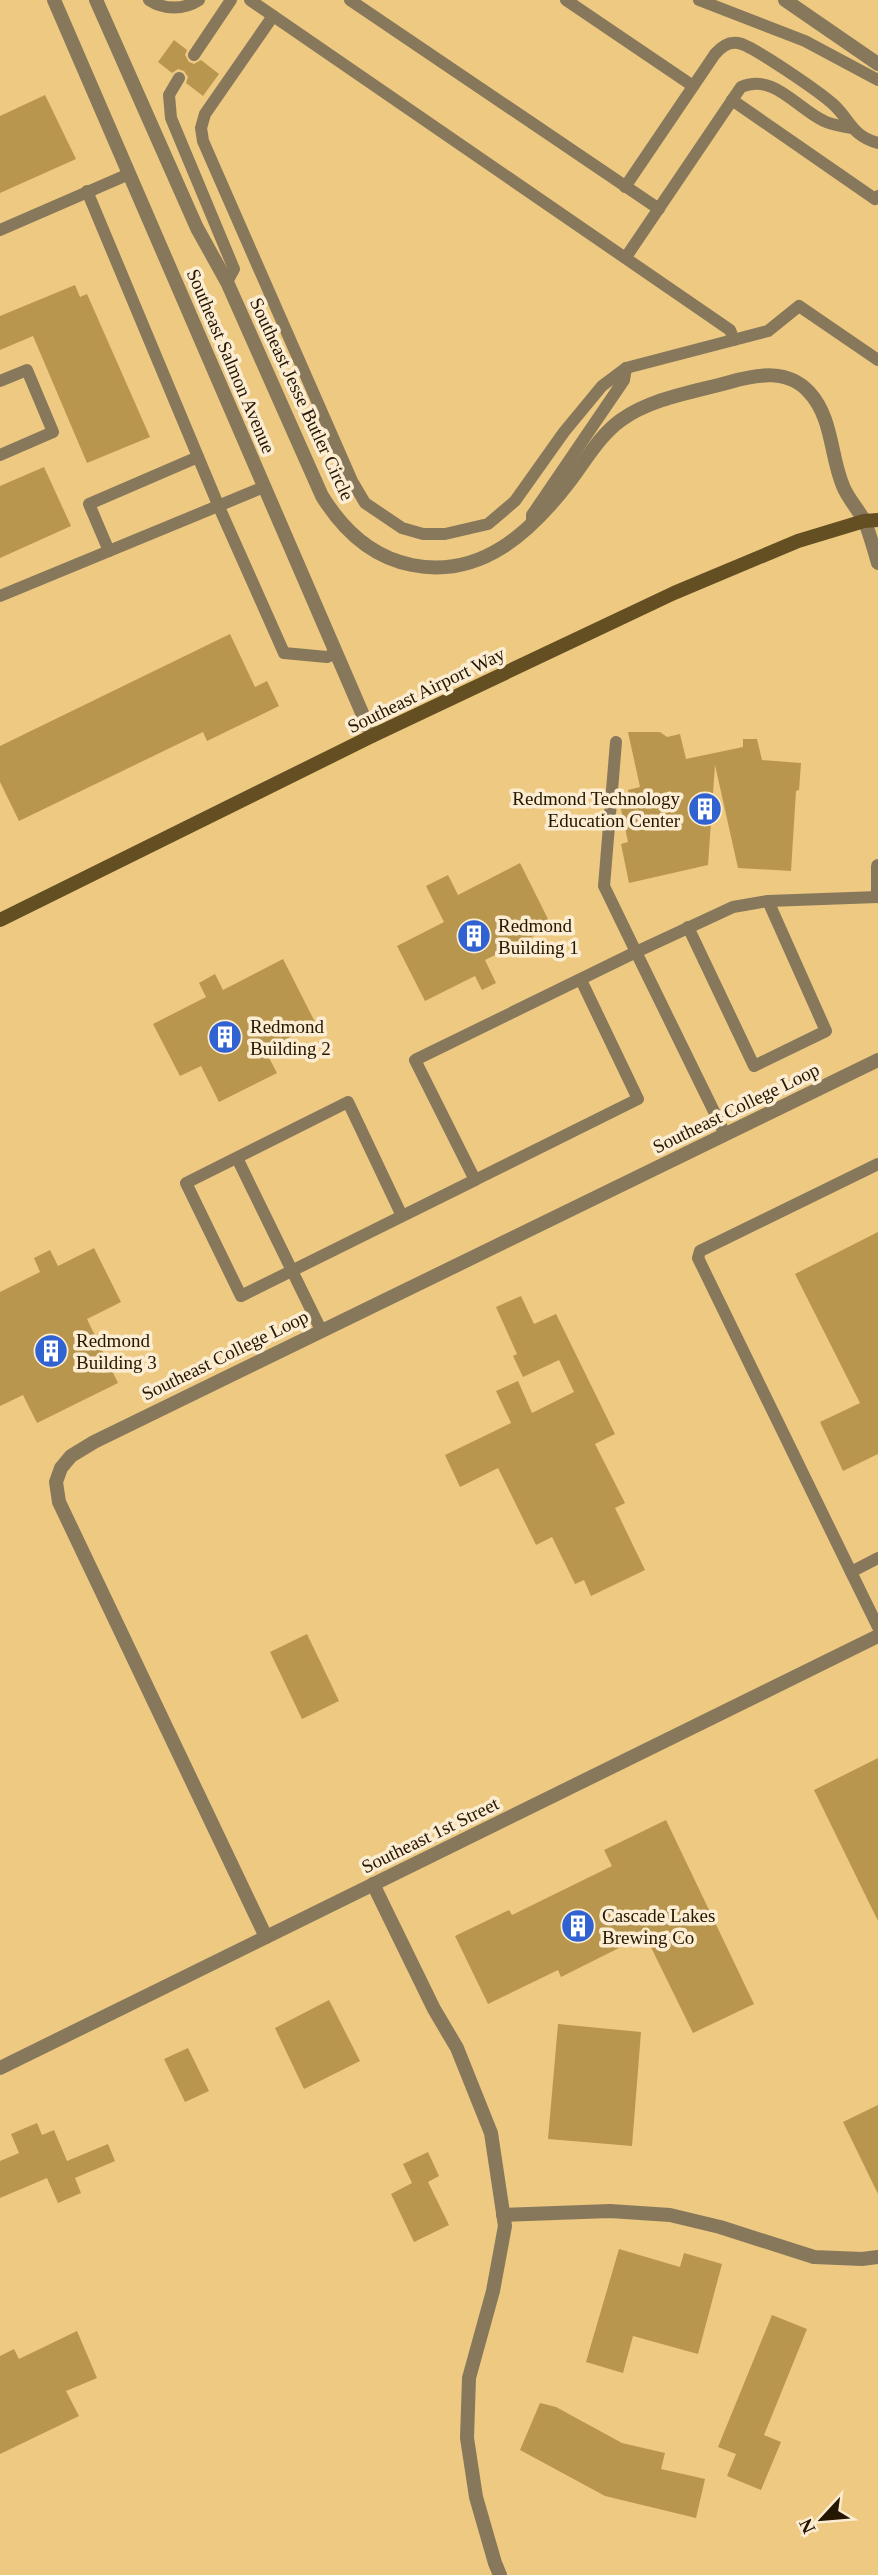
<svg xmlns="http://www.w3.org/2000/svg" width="878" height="2575" font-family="Georgia,serif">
<rect width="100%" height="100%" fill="#eec981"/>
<g fill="#b9964e">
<polygon points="174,40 187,50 185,55 189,62 194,64 201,60 219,74 203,96 186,83 188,77 184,71 178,69 172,73 158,62"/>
<polygon points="45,95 76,159 0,193 0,116"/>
<polygon points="75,285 80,297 87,294 150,437 87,463 33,336 0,350 0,316"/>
<polygon points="44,467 71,526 0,558 0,486"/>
<polygon points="230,634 255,687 267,681 279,706 207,741 203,732 19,821 0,782 0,746"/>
<polygon points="628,732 660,732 667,737 680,734 686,759 743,747 743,739 757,739 762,760 801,763 799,790 796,791 791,871 738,868 715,765 708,865 629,883 621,844 628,842 620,804 630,802 628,790 640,787"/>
<polygon points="520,863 552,927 485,960 496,983 482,990 475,976 425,1001 397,946 444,922 426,886 448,875 458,895"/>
<polygon points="283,959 316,1024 265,1050 277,1073 219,1102 201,1066 180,1076 153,1024 206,997 199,983 215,974 223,990"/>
<polygon points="878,1232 878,1454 843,1471 820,1422 860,1403 795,1274"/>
<polygon points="94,1248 121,1302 87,1319 118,1383 37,1423 23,1395 0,1406 0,1292 40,1272 34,1258 50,1250 58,1266"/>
<polygon points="521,1296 534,1324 556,1314 615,1434 595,1444 625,1503 615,1508 645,1570 591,1596 584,1580 575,1584 552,1537 536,1545 498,1468 460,1487 445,1455 511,1423 496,1391 518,1381 532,1413 574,1392 559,1360 523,1377 513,1356 517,1354 496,1307"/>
<polygon points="307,1634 339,1701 302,1719 270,1652"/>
<polygon points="878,1758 878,1921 814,1790"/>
<polygon points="666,1820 754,2004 693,2033 645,1935 561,1977 558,1970 488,2004 455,1936 509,1910 512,1915 612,1866 604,1850"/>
<polygon points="329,2000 360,2061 304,2089 275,2028"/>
<polygon points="558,2024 641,2032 632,2146 548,2139"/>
<polygon points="188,2048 209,2091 185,2102 164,2059"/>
<polygon points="878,2105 878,2194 843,2122"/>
<polygon points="37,2123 42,2135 54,2130 67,2161 108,2144 115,2161 75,2178 81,2193 58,2203 47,2178 0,2198 0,2161 19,2153 11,2134"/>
<polygon points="428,2152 439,2176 428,2182 449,2225 414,2242 391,2194 412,2183 403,2164"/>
<polygon points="619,2249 680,2267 684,2253 722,2264 698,2354 633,2336 623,2373 586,2362"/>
<polygon points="772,2315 807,2329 764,2435 781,2442 761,2490 727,2476 736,2454 718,2447"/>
<polygon points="77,2331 97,2378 66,2391 79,2416 0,2454 0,2356 14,2349 19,2359"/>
<polygon points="540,2403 556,2407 622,2443 665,2453 661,2469 705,2479 696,2518 605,2496 520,2450"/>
</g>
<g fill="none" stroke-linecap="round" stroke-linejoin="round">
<g stroke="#87785c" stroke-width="12">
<path d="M149 0C164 10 184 10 199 0"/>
<polyline points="250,0 730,330 734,340"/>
<polyline points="350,0 659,209"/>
<polyline points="566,0 693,86"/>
<polyline points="699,0 805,41 878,80"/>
<polyline points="273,16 205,114 201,128 203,141 352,481 365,503 402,528 423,534 445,534 488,524 515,501 564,432 602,386 626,368 768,331 799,306 878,360"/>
<polyline points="194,55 231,0"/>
<polyline points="179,78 169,95 171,118 234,269 227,282"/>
<polyline points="732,100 875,199 878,196"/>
<path d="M625 187 715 54C721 47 728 41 738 43 752 45 821 93 834 105 850 120 852 136 878 143"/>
<polyline points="87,191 219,507 284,653 327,657 336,653"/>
<polyline points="0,230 129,174"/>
<path d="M626 257 741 87C774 73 796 108 824 121 832 125 842 126 851 128"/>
<polyline points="0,381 27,370 53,432 0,455"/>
<polyline points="532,524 532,515 624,380 626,368"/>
<polyline points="109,551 89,504 198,457"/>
<polyline points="0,596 264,487"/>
<polyline points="688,927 754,1066 826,1031 768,901"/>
<polyline points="725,1134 636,952 733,907 768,901 878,897"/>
<polyline points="237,1158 321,1330"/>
<polyline points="475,1180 638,1099 581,980"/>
<polyline points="402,1216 348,1102 186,1183 241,1296 475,1180 415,1060 636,952 604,886 616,742"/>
<polyline points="878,1558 851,1572 878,1627"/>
<polyline points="851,1572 698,1258 700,1251 878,1164"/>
</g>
<g stroke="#87785c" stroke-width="14">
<polyline points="54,0 372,736"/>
<path d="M96 0 197 228 227 282 322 496C343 530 371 557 412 565 481 579 531 532 570 481 586 460 599 436 621 420 652 398 694 392 730 382 758 374 788 369 809 392 833 418 830 455 843 486 848 499 859 510 865 522 870 535 874 549 878 563"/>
<polyline points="785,0 878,64"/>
<polyline points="878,866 878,891"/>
<polyline points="373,1884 434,2009 457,2048 491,2133 505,2226 493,2291 469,2378 467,2438 476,2497 495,2563 500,2575"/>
<polyline points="266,1937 59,1502 56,1482 61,1468 71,1456 94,1442 878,1060"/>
<polyline points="0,2068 878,1636"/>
<polyline points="503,2215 610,2211 670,2215 720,2227 814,2257 862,2259 878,2257"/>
</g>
<polyline stroke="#644f22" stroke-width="14" points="0,920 372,736 674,593 798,541 864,521 878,520"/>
</g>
<defs>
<g id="building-disc" transform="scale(1.75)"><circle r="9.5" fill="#3162d1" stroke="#fcedd2"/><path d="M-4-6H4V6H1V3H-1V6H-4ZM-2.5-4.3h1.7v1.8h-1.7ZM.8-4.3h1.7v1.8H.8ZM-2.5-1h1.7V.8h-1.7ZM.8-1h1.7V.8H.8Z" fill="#fff"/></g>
</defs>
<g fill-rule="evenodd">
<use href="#building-disc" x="705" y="809"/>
<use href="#building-disc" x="474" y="936"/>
<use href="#building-disc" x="225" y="1037"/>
<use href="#building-disc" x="51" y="1351"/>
<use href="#building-disc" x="578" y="1926"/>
</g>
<g text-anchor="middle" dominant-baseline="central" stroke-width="7" stroke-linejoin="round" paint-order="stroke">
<g font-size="19" fill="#241600" stroke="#fcedd2">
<text transform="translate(231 361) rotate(67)">Southeast Salmon Avenue</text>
<text transform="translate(302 399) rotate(65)">Southeast Jesse Butler Circle</text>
<text transform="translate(426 690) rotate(-26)">Southeast Airport Way</text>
<text transform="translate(736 1108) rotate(-26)">Southeast College Loop</text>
<text transform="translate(225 1355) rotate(-26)">Southeast College Loop</text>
<text transform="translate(430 1835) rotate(-26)">Southeast 1st Street</text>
</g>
<g font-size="19" fill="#241600" stroke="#fcedd2" text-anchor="start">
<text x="680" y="798" text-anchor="end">Redmond Technology<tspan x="680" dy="22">Education Center</tspan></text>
<text x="498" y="925">Redmond<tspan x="498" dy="22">Building 1</tspan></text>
<text x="250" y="1026">Redmond<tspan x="250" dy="22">Building 2</tspan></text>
<text x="76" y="1340">Redmond<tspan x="76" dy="22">Building 3</tspan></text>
<text x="602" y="1915">Cascade Lakes<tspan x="602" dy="22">Brewing Co</tspan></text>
</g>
</g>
<g transform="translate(822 2519) rotate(244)" stroke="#fcedd2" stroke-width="5" paint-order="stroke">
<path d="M0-5L12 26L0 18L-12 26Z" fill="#241600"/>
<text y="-10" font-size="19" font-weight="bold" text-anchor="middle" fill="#241600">N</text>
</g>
</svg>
